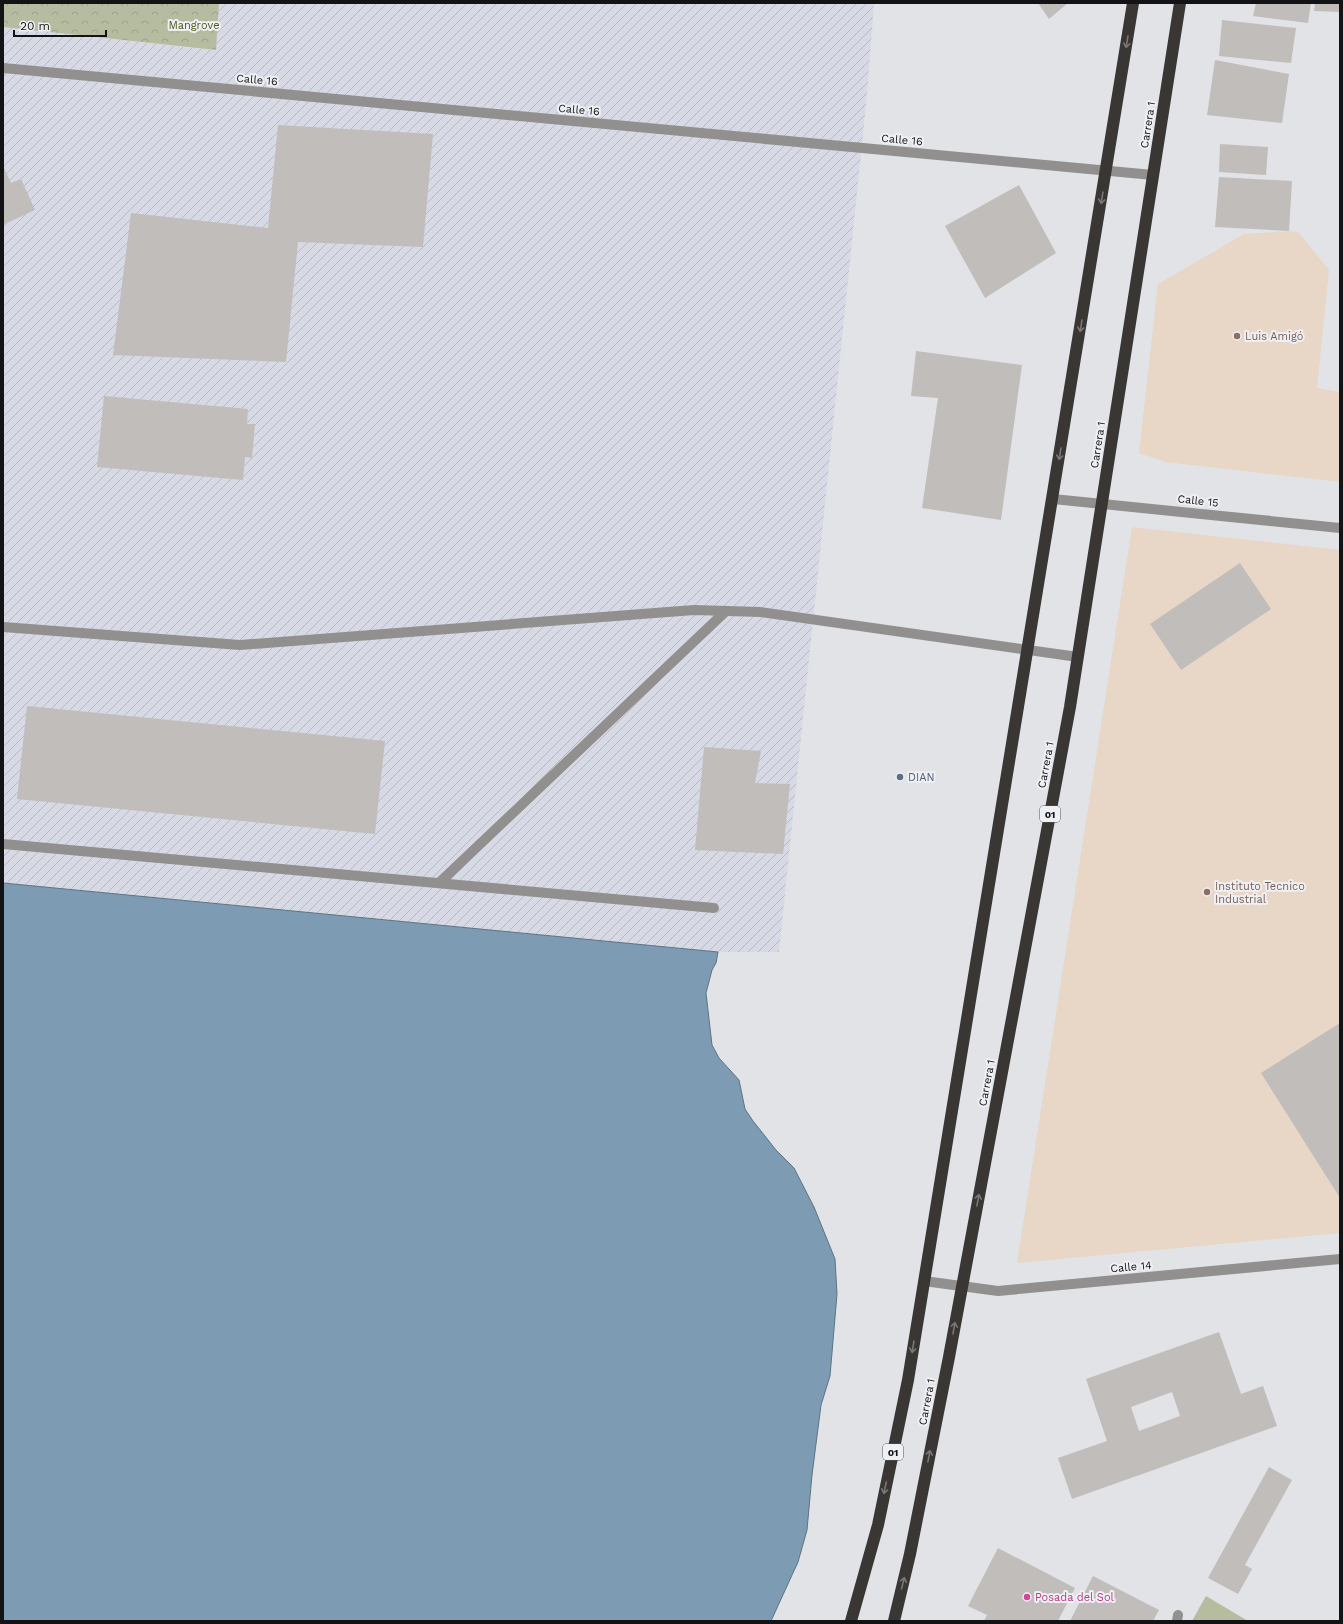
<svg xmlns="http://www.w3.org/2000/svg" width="1343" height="1624" font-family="'Work Sans',sans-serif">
<defs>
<pattern id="industrial-furrows" width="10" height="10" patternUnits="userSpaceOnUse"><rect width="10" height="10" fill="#d7d9e5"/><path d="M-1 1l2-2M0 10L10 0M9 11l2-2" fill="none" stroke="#b8b9c4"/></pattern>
<pattern id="forest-crowns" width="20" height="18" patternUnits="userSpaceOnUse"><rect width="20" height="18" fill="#b6bca0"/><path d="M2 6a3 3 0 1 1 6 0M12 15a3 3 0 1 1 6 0" fill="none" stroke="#9ca189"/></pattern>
</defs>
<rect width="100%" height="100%" fill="#e2e3e7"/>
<polygon fill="url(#industrial-furrows)" points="219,3 874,3 867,95 779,952 718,952 3,883 3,27 215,50"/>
<g fill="#e8d6c6">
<polygon points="1289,231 1298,232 1329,270 1317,388 1340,392 1340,482 1166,462 1139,453 1158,284 1244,234"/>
<polygon points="1132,527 1340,550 1340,1233 1017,1263"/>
</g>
<polygon fill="url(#forest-crowns)" points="3,3 219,3 216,50 3,27"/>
<polygon fill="#b6bca0" points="1206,1596 1248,1621 1192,1621"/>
<polygon fill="#7d9cb3" stroke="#5d7384" points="3,883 718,952 716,963 712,970 706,993 712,1045 719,1058 739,1080 745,1109 753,1121 776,1150 794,1168 814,1207 835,1259 837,1294 830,1376 821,1405 812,1475 807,1530 798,1562 771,1621 3,1621"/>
<g fill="#c1bdbb" fill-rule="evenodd">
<polygon points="1038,3 1068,3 1049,19"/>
<polygon points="1256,3 1311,3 1308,23 1253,16"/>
<polygon points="1315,3 1340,3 1340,12 1314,11"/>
<polygon points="1222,20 1296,28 1291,63 1219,56"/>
<polygon points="1215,60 1289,74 1282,123 1207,115"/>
<polygon points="278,125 433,134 423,247 298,242 286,362 113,355 131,213 268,228"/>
<polygon points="1220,144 1268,147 1266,175 1219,172"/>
<polygon points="3,166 11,183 21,179 35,210 3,225"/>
<polygon points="1219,177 1292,181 1289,231 1215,227"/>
<polygon points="1019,185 1056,253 985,298 945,226"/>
<polygon points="916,351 1022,365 1001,520 922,508 938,398 911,396"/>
<polygon points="104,396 248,409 247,424 255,424 252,458 245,457 243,480 97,467"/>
<polygon points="1240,563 1271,609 1181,670 1150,624"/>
<polygon points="27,706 385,741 375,834 17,799"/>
<polygon points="704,747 761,751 755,783 790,784 783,854 695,850"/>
<polygon points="1340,1023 1340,1198 1261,1073"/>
<path d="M1219 1332 1241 1394 1263 1386 1277 1426 1072 1499 1058 1458 1107 1441 1086 1379ZM1172 1392 1180 1416 1139 1431 1131 1407Z"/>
<polygon points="1269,1467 1292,1480 1245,1565 1252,1569 1238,1594 1208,1578"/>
<polygon points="998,1548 1075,1588 1058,1621 984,1621 987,1615 968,1606"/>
<polygon points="1093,1576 1159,1610 1153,1621 1070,1621"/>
</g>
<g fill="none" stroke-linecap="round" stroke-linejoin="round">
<g stroke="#92908f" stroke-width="10">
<polyline points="3,68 1153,175"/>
<polyline points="1053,499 1340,528"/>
<polyline points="3,627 240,645 694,610 760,612 1078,657"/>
<polyline points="3,844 714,908"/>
<polyline points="439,883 726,611"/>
<polyline points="924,1281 998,1291 1340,1259"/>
<polyline points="1177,1621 1178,1615"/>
</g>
<g stroke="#393634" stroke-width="12">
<polyline points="851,1621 878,1525 908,1380 1133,3"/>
<polyline points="894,1621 910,1554 949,1357 1070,707 1180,3"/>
</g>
</g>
<defs><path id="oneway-shaft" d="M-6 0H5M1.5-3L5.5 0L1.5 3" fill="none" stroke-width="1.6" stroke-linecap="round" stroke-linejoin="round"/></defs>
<g stroke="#797777">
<use href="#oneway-shaft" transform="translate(1127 42) rotate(99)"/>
<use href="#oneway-shaft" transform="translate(1102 198) rotate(99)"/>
<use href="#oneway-shaft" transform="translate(1081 326) rotate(99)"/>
<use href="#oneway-shaft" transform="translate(1060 454) rotate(99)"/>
<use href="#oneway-shaft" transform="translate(978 1200) rotate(-79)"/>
<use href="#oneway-shaft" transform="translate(954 1328) rotate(-80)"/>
<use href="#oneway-shaft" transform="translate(913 1347) rotate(99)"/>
<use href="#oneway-shaft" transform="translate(929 1456) rotate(-79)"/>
<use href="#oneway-shaft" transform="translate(885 1488) rotate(102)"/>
<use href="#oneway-shaft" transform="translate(903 1583) rotate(-76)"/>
</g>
<g fill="#8d6e63" stroke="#eff0f4" stroke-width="1.5">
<circle cx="1237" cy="336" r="4"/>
<circle cx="1207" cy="892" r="4"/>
</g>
<circle fill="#5c6f8a" stroke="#eff0f4" stroke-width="1.5" cx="900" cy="777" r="4"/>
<circle fill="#d1479c" stroke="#eff0f4" stroke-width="1.5" cx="1027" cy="1597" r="4"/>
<g text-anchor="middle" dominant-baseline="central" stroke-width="4" stroke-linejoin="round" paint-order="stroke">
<g fill="#eff0f4" stroke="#555558" stroke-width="1">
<rect x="1040" y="806" width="20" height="16" rx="3"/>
<rect x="883" y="1444" width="20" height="16" rx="3"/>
</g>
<g font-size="10" font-weight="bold" fill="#131315">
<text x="1050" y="814">01</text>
<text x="893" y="1452">01</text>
</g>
<g font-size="11" fill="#4f561d" stroke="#eff0f4">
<text x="194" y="25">Mangrove</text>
</g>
<g font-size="11" fill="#131315" stroke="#eff0f4">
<text transform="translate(257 80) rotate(5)">Calle 16</text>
<text transform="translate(579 110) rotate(5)">Calle 16</text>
<text transform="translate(1148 125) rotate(-81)">Carrera 1</text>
<text transform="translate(902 140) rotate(5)">Calle 16</text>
<text transform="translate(1098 445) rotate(-81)">Carrera 1</text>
<text transform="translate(1198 501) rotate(6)">Calle 15</text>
<text transform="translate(1046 765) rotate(-79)">Carrera 1</text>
<text transform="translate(987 1083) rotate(-79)">Carrera 1</text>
<text transform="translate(1131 1267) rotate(-5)">Calle 14</text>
<text transform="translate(927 1402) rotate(-79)">Carrera 1</text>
</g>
<g font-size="11" fill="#785e54" stroke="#eff0f4" text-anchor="start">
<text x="1245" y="336">Luis Amigó</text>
<text x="1215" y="886">Instituto Tecnico<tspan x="1215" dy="13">Industrial</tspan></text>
</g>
<g font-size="11" fill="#4e5e75" stroke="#eff0f4" text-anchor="start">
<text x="908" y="777">DIAN</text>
</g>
<g font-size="11" fill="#b23c85" stroke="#eff0f4" text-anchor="start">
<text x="1035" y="1597">Posada del Sol</text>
</g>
</g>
<rect width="1343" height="1624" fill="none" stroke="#131315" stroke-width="8"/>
<path d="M14 30v6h92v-6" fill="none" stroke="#131315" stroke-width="2"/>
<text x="20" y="30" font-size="12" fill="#131315" stroke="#eff0f4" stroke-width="3" paint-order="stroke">20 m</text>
</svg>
